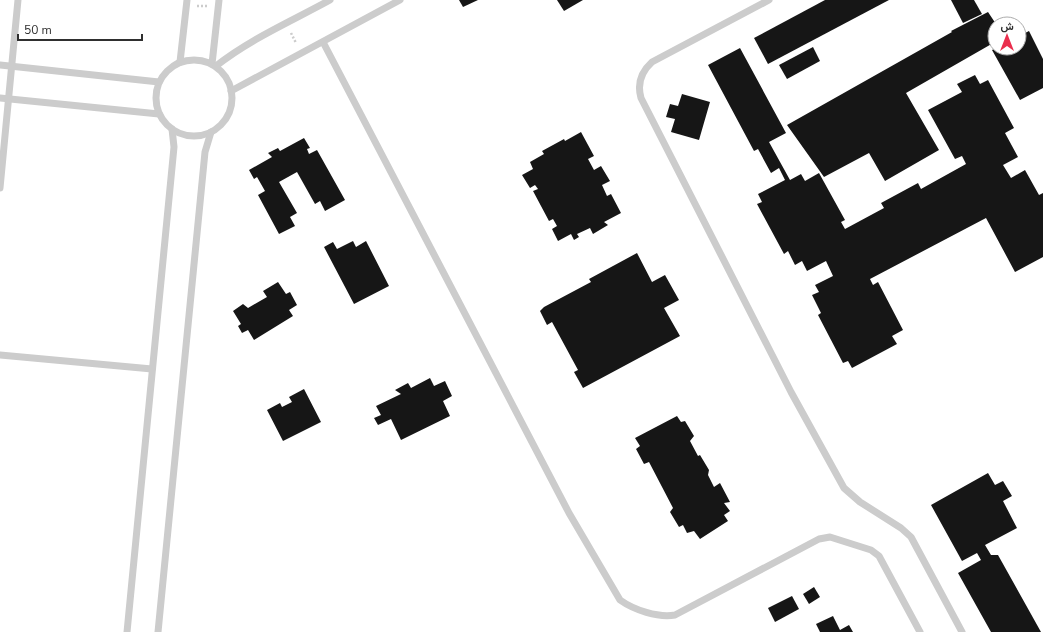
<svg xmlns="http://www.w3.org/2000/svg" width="1043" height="632" font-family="'Nunito Sans',Vazirmatn,sans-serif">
<rect width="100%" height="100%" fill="#fff"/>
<g fill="#161616">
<polygon points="459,0 478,0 463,7"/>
<polygon points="557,0 583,0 564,11"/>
<polygon points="825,0 889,0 768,64 754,38"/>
<polygon points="951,0 974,0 982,14 963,23"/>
<polygon points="988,12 996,24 995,42 906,93 939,150 885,181 869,153 824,177 787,125 952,32 951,31"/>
<polygon points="1029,31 1043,59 1043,88 1020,100 992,50 996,48 1019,48 1019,36"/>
<polygon points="813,47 820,61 787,79 779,65"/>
<polygon points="740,48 786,133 769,142 790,180 801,174 805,181 819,173 845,220 841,222 845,229 884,208 881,203 918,183 921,189 966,164 962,156 955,159 928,110 962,92 957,84 975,75 980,84 988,80 1014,128 1005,133 1018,157 1003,165 1011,178 1025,170 1039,195 1043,193 1043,257 1015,272 986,218 870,279 873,285 878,282 903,330 892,336 897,344 852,368 848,361 843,363 818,315 821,313 812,295 819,292 815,285 833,276 826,261 807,271 802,261 795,265 788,251 784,254 757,204 762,202 758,194 785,180 779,168 771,173 758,149 754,151 708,65"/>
<polygon points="682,94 710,102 699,140 671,132 675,119 666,117 670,104 678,106"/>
<polygon points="581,132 594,156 588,159 594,170 601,166 610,181 602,185 607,196 611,194 621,213 604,222 608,225 593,234 590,228 577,234 579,237 574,240 571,234 558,241 552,229 557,226 553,219 549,221 533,191 538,189 535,185 530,188 522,175 533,169 530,162 544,154 542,151 564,139 565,141"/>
<polygon points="304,138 310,148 307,149 309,154 317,150 345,200 325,211 320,201 315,204 297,172 279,182 297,213 290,217 295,226 279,234 258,195 265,191 257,177 254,179 249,170 272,157 268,153 278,148 280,151"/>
<polygon points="353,241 356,247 366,241 389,286 354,304 324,247 333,242 337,249"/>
<polygon points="637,253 652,282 665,275 679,300 664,308 680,336 583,388 574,372 578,370 552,322 547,325 540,311 544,307 591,282 589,279"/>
<polygon points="278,282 286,294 290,292 297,305 289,310 293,316 254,340 248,330 242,333 238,326 241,324 233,311 243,304 248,308 267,297 263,291"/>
<polygon points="430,378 434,386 445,381 452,396 443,401 450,416 401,440 391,419 378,425 374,418 381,415 376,406 401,394 395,390 408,383 411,388"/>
<polygon points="304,389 321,422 283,441 267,410 280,403 282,407 292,402 289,397"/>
<polygon points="677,416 681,422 685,421 694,436 690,441 698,456 700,455 709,470 708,475 714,487 720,483 730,502 724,503 730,511 724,515 728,521 700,539 694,531 687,533 683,525 679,527 670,512 673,508 649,462 644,464 636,449 640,446 635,438"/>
<polygon points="988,473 995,485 1003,481 1012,496 1003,501 1017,528 985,545 991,555 998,555 1041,632 991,632 958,573 981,560 977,553 962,561 931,505"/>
<polygon points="814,587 820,597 809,604 803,594"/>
<polygon points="792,596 799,609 775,622 768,608"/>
<polygon points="833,616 840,630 849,625 853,632 820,632 816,624"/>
</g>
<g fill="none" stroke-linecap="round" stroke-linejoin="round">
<g stroke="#ccc" stroke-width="2.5" stroke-dasharray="2 2" stroke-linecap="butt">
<polyline points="197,6 208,6"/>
<polyline points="291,33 296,43"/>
</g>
<g stroke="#ccc" stroke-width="7">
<path d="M769 0 652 62C641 72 637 84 641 98L791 392 844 488 860 502 901 528 911 537 962 632"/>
<path d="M323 42 569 513 620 600C634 610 658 618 675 615L819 539 830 537 871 550 879 556 920 632"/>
<circle cx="194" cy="98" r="38"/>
<polyline points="180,62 187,0"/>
<polyline points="212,64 219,0"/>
<polyline points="0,65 159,82"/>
<path d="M216 66C250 39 292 21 330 0"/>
<polyline points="231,91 400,0"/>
<polyline points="0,98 159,114"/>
<polyline points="0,188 18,0"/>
<polyline points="0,355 152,369"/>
<polyline points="127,632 174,147 172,129"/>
<polyline points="158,632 205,152 211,132"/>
</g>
</g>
<g transform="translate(1007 36)"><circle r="19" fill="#ffffff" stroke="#acacac"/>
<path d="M0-3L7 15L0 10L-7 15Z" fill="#ea2e4d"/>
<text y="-6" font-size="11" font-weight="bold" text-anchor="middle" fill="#2f2f2f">ش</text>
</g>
<path d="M18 34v6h124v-6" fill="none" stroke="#2f2f2f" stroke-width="2"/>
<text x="24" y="34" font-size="12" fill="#2f2f2f" stroke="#ffffff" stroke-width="3" paint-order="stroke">50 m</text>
</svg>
